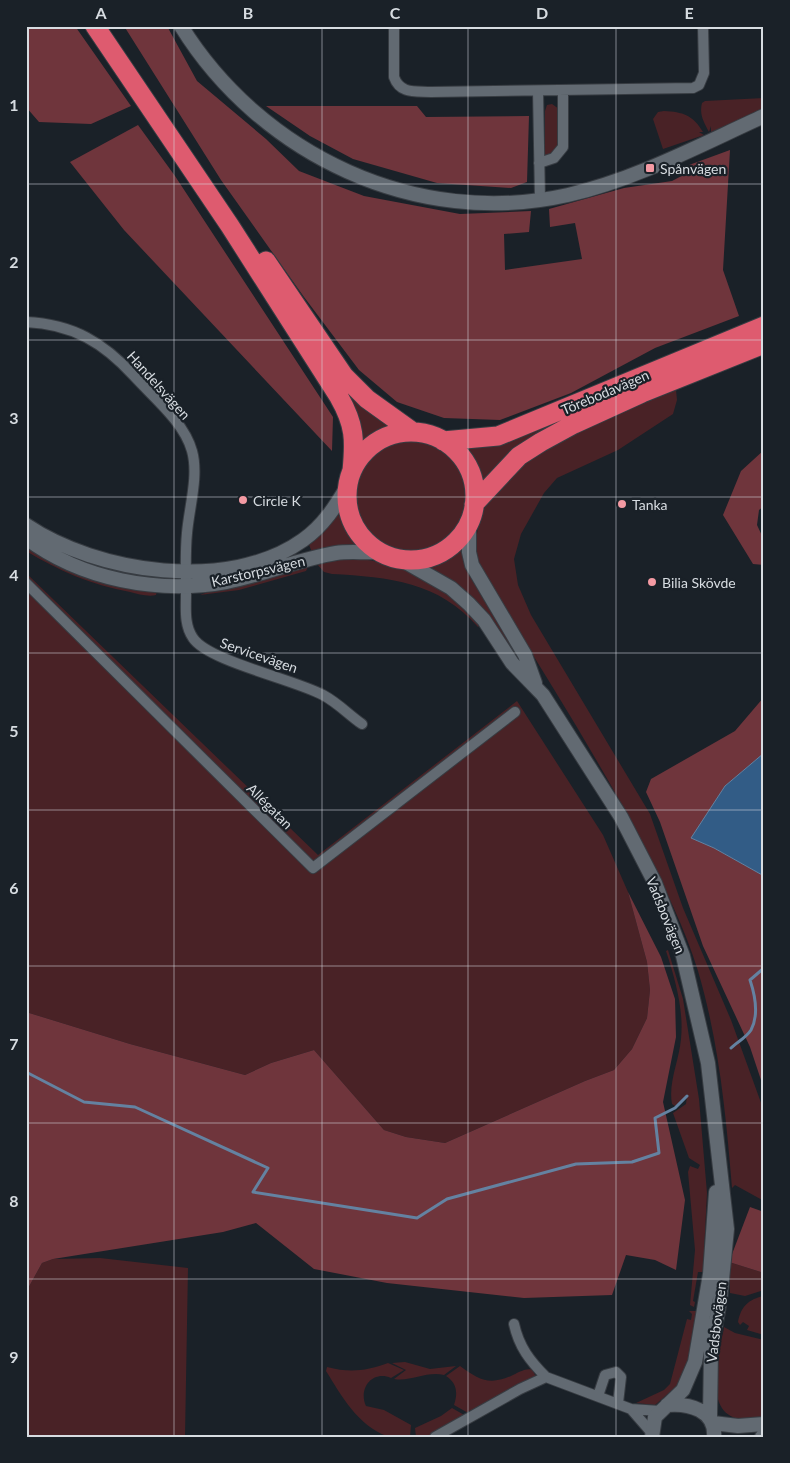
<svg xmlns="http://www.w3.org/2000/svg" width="790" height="1463" viewBox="0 0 790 1463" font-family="Lato,sans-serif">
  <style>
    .green { fill: #492226 }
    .forest { fill: #6f353c }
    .water { fill: #325c86; stroke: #6482a1 }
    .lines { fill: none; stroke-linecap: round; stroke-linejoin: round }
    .stream { stroke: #6482a1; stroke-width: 3 }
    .street-casing { stroke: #373c42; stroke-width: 12 }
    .secondary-casing { stroke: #373c42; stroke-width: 16 }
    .highway-casing { stroke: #373c42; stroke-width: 21 }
    .street { stroke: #626a72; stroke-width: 10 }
    .secondary { stroke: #626a72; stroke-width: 14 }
    .highway { stroke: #de5b6f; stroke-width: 19 }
    .grid { fill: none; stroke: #d7dce1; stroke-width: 1; stroke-opacity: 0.55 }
    .poi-dot { fill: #f49aa3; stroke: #1a2128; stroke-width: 2 }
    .labels { text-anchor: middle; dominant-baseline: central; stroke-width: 4.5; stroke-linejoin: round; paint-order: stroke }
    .poi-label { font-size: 14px; fill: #d7dce1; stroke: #1a2128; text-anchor: start }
    .street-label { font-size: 14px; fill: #d7dce1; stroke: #1a2128 }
    .neatline { fill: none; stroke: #d7dce1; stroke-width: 2 }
    .grid-label { font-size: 16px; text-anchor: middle; font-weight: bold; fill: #d7dce1 }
  </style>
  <rect width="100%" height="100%" fill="#1a2128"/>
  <path class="green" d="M764,98V109L711,132V126L709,132C704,122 699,115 702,103L705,101Z
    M552,104L559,109V146L556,152L545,158V111L547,105Z
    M664,111C683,112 693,115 703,132H699L704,135L663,149L653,119L658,112Z
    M324,357L400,428L381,434L363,447L360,445Z
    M676,390L677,400L673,414L618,450L557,478L544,493L521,534L514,559L518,585L531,615L650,814L683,908L731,1020L764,1111V1201L735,1185L732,1188C726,1115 719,1042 698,971C685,928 664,887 644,846C595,752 537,663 482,572C467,536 484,495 513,470C519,464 528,460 535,456C579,427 628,410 676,390Z
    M553,421L555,425L524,442L477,487L471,466L459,449Z
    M353 495a58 58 0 1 1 116 0a58 58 0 1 1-116 0Z
    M340,507H343L350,525L364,544L363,548L313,555L308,542Z
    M26,543L157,591L156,595C148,597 138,594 130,592C92,585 59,571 26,551Z
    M459,543L462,544L469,575L519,659L517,660L490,620L419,566L420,562L442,555Z
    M339,558C377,557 420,571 451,595C461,603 471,615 480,625L478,627C439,582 389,577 332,574L324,572L316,563Z
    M309,565L306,571L239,590L200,595L215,589Z
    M26,573L318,855L517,701L603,835L628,892L647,962L650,990L647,1018L632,1049L614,1070L585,1081L445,1143L406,1137L384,1130L314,1050L271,1063L245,1075L130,1044L26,1012Z
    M668,950L683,999L699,1099L707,1193L703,1272H698L693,1301L695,1302L694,1307L690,1305L695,1250L688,1172L690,1166L698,1169L700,1165L689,1158L673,1113L686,1104L687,1096L675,1106L672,1104C668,1083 679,1061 681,1039C684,1009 675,979 666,951Z
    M100,1258L188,1268L185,1437H26V1292L42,1263L53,1259Z
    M729,1262L764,1273V1290L745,1296L730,1293Z
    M764,1296V1335L747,1330L749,1326L743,1322L740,1325L738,1322C741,1306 749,1299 764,1296Z
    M689,1311H698L690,1354L683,1375L678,1385L655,1405L636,1403L664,1390L670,1384L687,1319L691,1320L692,1314Z
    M724,1327L735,1333L764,1340V1418C756,1418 747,1420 740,1419C712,1415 714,1379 717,1357C718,1347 723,1337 724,1327Z
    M405,1362L430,1369L456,1366L444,1375C426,1371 411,1382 394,1379L406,1370L392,1363Z
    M388,1363L404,1370L391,1378C372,1370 358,1389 366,1406L384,1410L411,1425L410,1437C403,1437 393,1439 387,1436C358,1426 341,1395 326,1371L327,1367C350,1373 366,1371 388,1363Z
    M460,1366C479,1380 490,1386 513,1375C519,1372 524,1369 532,1369L536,1377L470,1414L454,1405C458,1393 457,1383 446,1376Z
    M452,1408L466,1416L429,1437H416L415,1428L441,1416Z"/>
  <path class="forest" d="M26,26H75L131,106L91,124L39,122L26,107Z
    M124,26H167L197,81L266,139L299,171L364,196L460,214L531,211L529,232L504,234L505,270L582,259L575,223L550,227L549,209L624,188L672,181L691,171L689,165L730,150L723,270L739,316L655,348L571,393L500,420L444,418L397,402L359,370L304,297L221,180Z
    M266,106H417L426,117L529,116L527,182L511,188L437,183L353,159L310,136Z
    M138,125L175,176L333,417L332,451L124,230L70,162Z
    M764,450V506L759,510L757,525L764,540V565L753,564L723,515L741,471Z
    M764,697V753L725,786L692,838L714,848L764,876V1089L750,1047L703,946L660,822L646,792L651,779L735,731Z
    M628,892L661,957L675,999L676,1037L663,1102L685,1200L676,1270L655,1260L626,1255L612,1295L524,1298L387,1283L314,1269L256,1223L223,1232L53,1259L42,1263L26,1292V1012L130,1044L245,1075L271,1063L314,1050L384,1130L406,1137L445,1143L585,1081L614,1070L632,1049L647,1018L650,990L647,962Z
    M750,1207L764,1212V1273L729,1262Z"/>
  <path class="water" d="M764,753V876L714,848L691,838L725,786Z"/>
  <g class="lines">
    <path class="stream" d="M731,1048C737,1042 746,1038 751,1030C759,1015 755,995 750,980L764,968
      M26,1072L84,1102L135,1107L268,1168L253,1192L417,1218L447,1199L576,1164L632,1162L659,1153L655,1118L675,1108L687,1096"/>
    <defs>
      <path id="street" d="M394,26V77C400,94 415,91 431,92L693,88L699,85L704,73L703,26
        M538,91L540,200
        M539,163L554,158L563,147V90
        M26,322C73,324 104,343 134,376C154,398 184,422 192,451C199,476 189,508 187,533C185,553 186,574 186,594C186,609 184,625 193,638C208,661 293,679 323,695C338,703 349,715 362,724
        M26,583L313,868L515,712
        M514,1324C519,1347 530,1361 546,1377
        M598,1396L605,1375L616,1372L621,1377L618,1403
        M631,1409L651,1432
        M435,1437L520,1389L546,1377L631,1409L660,1411"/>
      <path id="secondary" d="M181,26C261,155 417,229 568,195C637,179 700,145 764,116
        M469,523V552L472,565L525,655L535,683
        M26,525C97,573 229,593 303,540C323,526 336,506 348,485
        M26,538C82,580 158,594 226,582C263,575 299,559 336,553C350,551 364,553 378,552
        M402,560L451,588L469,604L484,620L512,663L543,695L621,817L655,883L683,956L708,1063L727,1229L720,1300L711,1350L710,1416
        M667,1405C689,1403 716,1410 714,1437
        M713,1423L738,1426L764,1424
        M652,1437L655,1417L683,1390L695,1362L710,1274L716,1192
        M762,1437H764"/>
      <path id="highway" d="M95,26L230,226L339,397C355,425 355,440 352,471
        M266,261L344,376L367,399L413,432
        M347 496a64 64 0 1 1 128 0a64 64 0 1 1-128 0Z
        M443,441L498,436L764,326
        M474,504L519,456L541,442L574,424L642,393L764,344"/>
    </defs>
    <use href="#street" class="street-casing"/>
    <use href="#secondary" class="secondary-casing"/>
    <use href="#highway" class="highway-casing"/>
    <use href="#street" class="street"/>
    <use href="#secondary" class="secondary"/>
    <use href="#highway" class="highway"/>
  </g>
  <path class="grid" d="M174,26V1437M322,26V1437M468,26V1437M616,26V1437M26,184H764M26,340H764M26,497H764M26,653H764M26,810H764M26,966H764M26,1123H764M26,1279H764"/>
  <g class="poi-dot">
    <rect x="645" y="163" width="10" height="10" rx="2.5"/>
    <circle cx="243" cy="500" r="5"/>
    <circle cx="622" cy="504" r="5"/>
    <circle cx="652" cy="582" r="5"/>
  </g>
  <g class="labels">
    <g class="poi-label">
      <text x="660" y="168">Spånvägen</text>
      <text x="253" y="500">Circle K</text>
      <text x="632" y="504">Tanka</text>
      <text x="662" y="582">Bilia Skövde</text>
    </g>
    <g class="street-label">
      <text transform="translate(159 385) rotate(48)">Handelsvägen</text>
      <text transform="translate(605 392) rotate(-23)">Törebodavägen</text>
      <text transform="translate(258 571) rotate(-13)">Karstorpsvägen</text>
      <text transform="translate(259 655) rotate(19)">Servicevägen</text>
      <text transform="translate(270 806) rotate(45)">Allégatan</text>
      <text transform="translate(666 915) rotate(68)">Vadsbovägen</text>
      <text transform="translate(716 1322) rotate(-83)">Vadsbovägen</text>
    </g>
  </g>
  <rect width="790" height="1463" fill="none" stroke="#1a2128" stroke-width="55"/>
  <rect x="28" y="28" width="734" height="1408" class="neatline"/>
  <g class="grid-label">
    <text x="101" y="19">A</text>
    <text x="248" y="19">B</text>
    <text x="395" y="19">C</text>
    <text x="542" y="19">D</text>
    <text x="689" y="19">E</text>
    <text x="14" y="111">1</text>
    <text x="14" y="268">2</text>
    <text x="14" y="424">3</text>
    <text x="14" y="581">4</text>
    <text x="14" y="737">5</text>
    <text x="14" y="894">6</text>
    <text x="14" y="1050">7</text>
    <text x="14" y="1207">8</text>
    <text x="14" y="1363">9</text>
  </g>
</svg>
